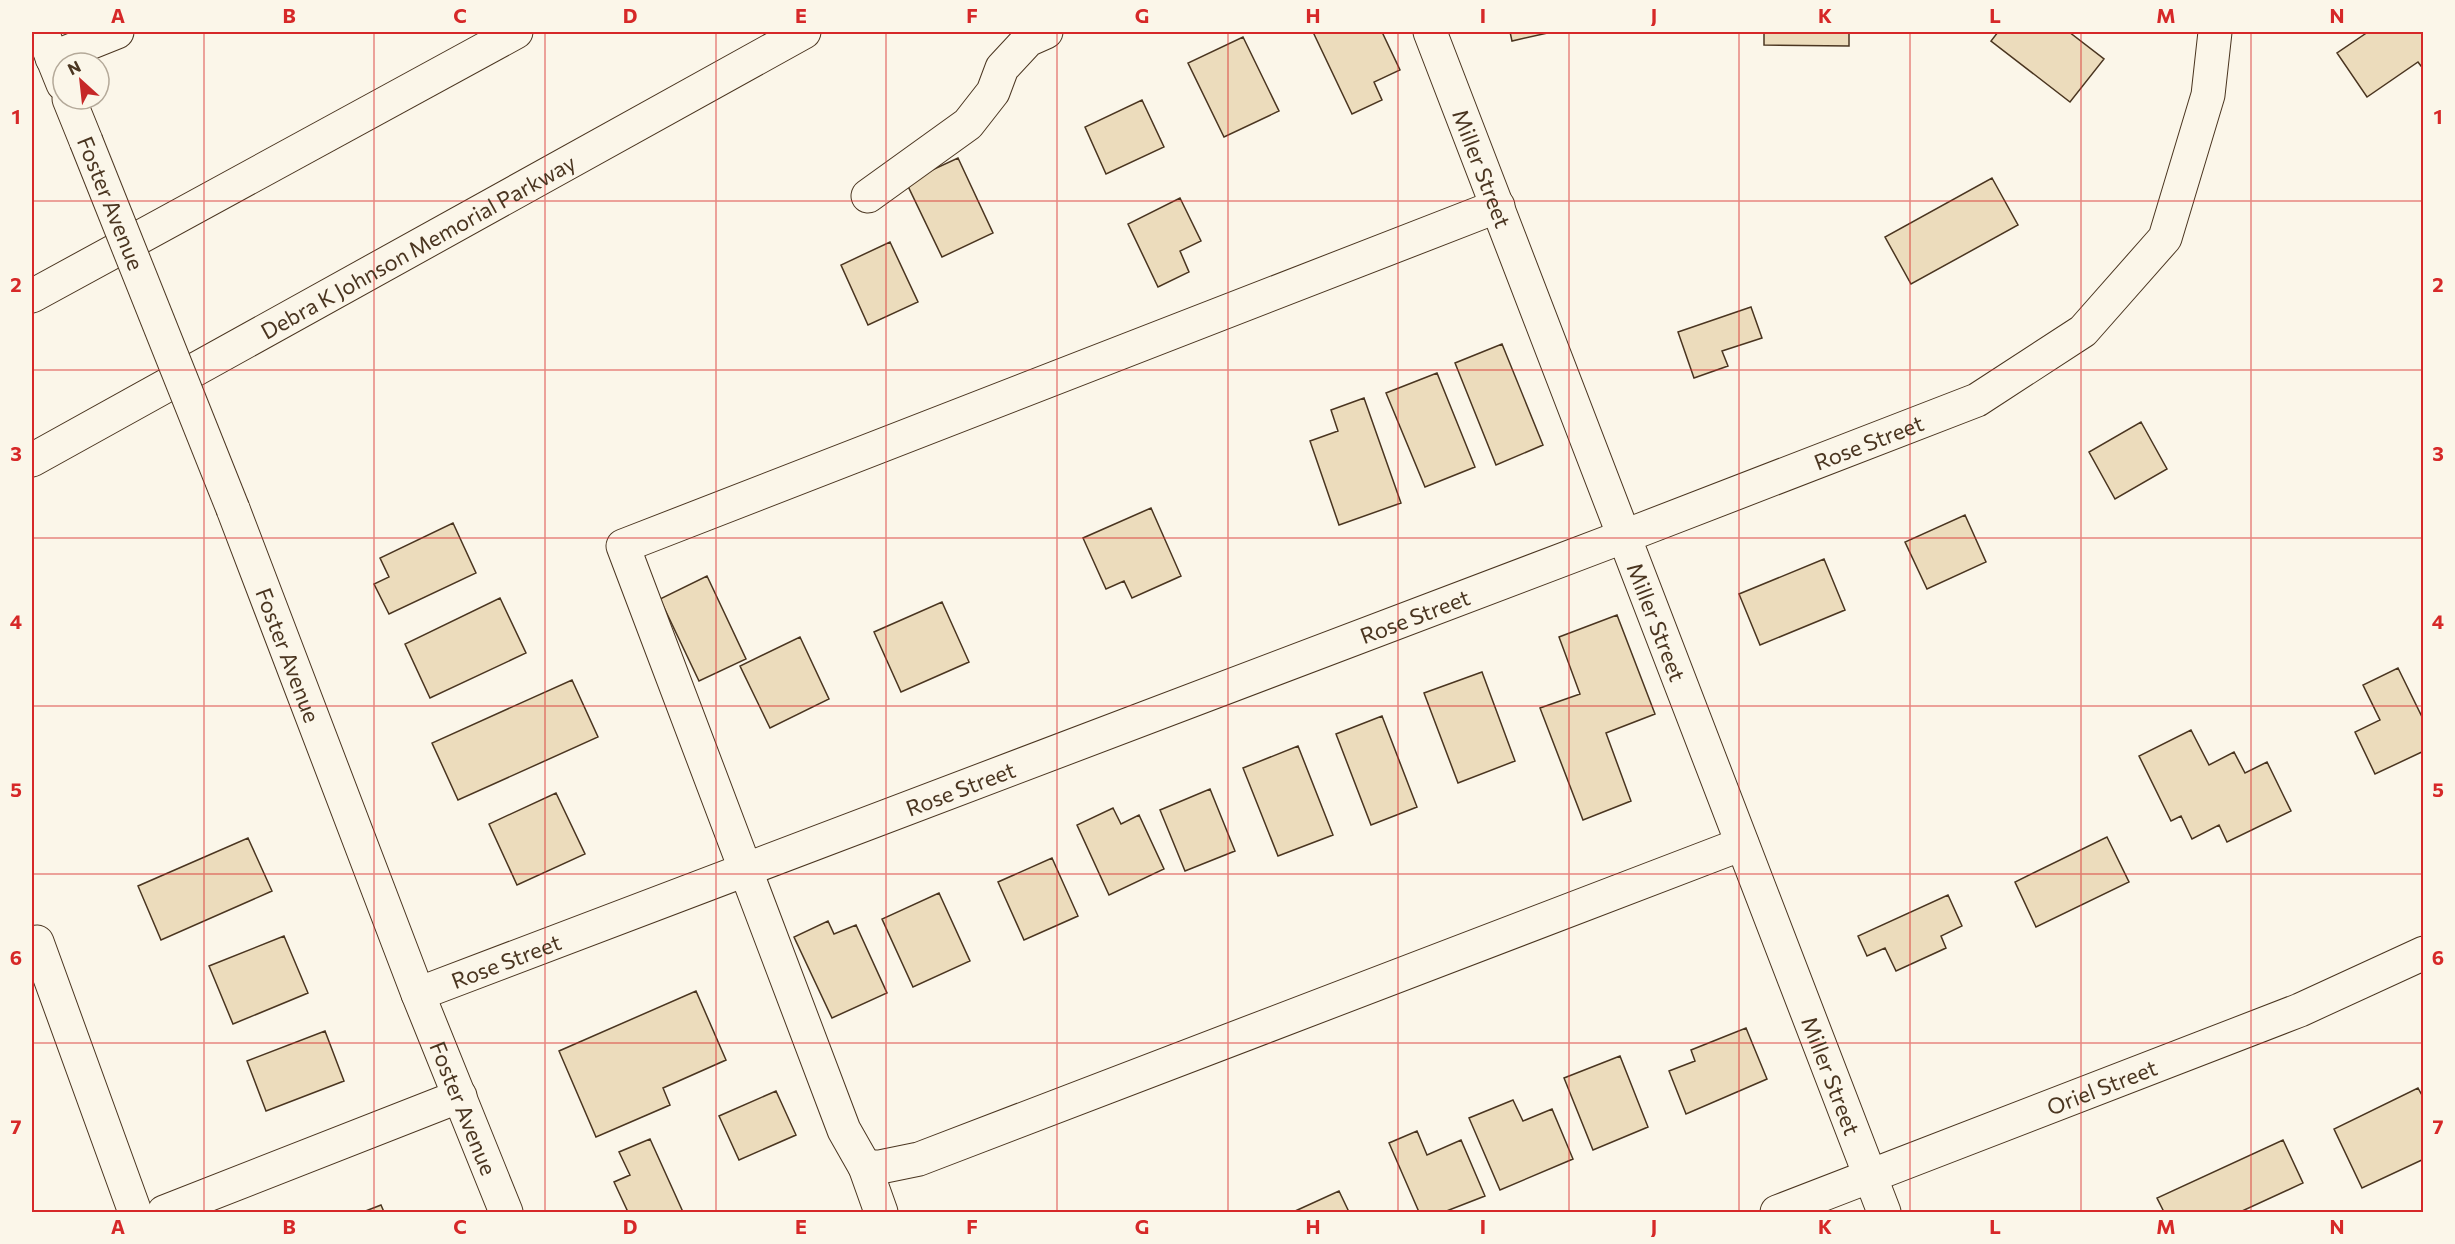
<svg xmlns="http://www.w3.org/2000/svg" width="2455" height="1244" viewBox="0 0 2455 1244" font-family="Commissioner,sans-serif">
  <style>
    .building { fill: #ecdcbc; stroke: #4a3520; stroke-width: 1.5 }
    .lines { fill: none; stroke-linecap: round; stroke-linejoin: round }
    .minor-casing { stroke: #4a3520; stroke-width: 35 }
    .major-casing { stroke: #4a3520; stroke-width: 35 }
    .highway-casing { stroke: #4a3520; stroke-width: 35 }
    .minor { stroke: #fbf6e9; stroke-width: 33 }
    .major { stroke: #fbf6e9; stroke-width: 33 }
    .highway { stroke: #fbf6e9; stroke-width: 33 }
    .major-bridge-casing { stroke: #4a3520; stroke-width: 35; stroke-linecap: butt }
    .major-bridge { stroke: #fbf6e9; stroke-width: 33 }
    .grid { fill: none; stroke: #d62828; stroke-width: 1.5; stroke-opacity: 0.55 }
    .labels { text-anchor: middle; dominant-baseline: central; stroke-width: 4.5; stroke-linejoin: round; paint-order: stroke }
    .street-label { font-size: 22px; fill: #4a3520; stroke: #fbf6e9 }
    .neatline { fill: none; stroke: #d62828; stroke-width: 2 }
    .grid-label { font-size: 20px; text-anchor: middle; font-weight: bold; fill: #d62828 }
  </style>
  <rect width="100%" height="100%" fill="#fbf6e9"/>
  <path class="building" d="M1313,32H1382L1400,70L1374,82L1382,100L1352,114Z
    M1510,32H1552L1512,41Z
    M1764,32H1849V46L1764,45Z
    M1998,32H2069L2104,59L2070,102L1991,41Z
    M2368,32H2424V70L2418,62L2367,97L2337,53Z
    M1243,37L1279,111L1224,137L1188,63Z
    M1142,100L1164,147L1106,174L1085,127Z
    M958,158L993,233L942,257L906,182Z
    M1992,178L2018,225L1911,284L1885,237Z
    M1180,198L1201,241L1180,251L1189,272L1158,287L1128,224Z
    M890,242L918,302L868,325L841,265Z
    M1751,307L1762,338L1722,351L1728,366L1694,378L1678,332Z
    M1502,344L1543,445L1496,465L1455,363Z
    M1437,373L1475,467L1425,487L1386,393Z
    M1364,398L1401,503L1339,525L1310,441L1338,431L1331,410Z
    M2141,422L2167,469L2115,499L2089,452Z
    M1151,508L1181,576L1132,598L1124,581L1106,589L1083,538Z
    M1965,515L1986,562L1927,589L1905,542Z
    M453,523L476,573L389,614L374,584L389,577L380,558Z
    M1824,559L1845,610L1760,645L1739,594Z
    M707,576L746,659L699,681L660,599Z
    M500,598L526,653L430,698L405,644Z
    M942,602L969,662L901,692L874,632Z
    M1617,615L1655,714L1606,733L1631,801L1583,820L1540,708L1580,694L1559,637Z
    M800,637L829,699L770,728L740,666Z
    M2398,668L2424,721V751L2375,774L2355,732L2380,720L2363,685Z
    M1482,672L1515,761L1458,783L1424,693Z
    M572,680L598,737L458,800L432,743Z
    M1382,716L1417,807L1371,825L1336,734Z
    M2191,730L2209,765L2234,752L2245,773L2267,762L2291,811L2227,842L2219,825L2192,839L2181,816L2171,821L2139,756Z
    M1298,746L1333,835L1278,856L1243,768Z
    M1210,789L1235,851L1185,871L1160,810Z
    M556,793L585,854L517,885L489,824Z
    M1113,808L1121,824L1139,815L1164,869L1109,895L1077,825Z
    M2107,837L2129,882L2036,927L2015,882Z
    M248,838L272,891L161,940L138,886Z
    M1052,858L1078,916L1024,940L998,882Z
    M939,893L970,961L913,987L882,919Z
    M1948,895L1962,926L1941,936L1946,948L1896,971L1885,948L1867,956L1858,936Z
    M828,921L834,934L856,925L887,993L832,1018L794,937Z
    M284,936L308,993L233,1024L209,966Z
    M696,991L726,1060L663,1088L670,1105L596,1137L559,1051Z
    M1746,1028L1767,1079L1686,1114L1669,1071L1695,1061L1691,1050Z
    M325,1031L344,1081L266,1111L247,1061Z
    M1620,1056L1648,1127L1593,1150L1564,1078Z
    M2418,1088L2424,1099V1159L2362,1188L2334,1129Z
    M776,1091L796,1135L739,1160L719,1116Z
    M1513,1100L1523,1121L1552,1109L1573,1159L1500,1190L1469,1118Z
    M1417,1131L1427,1155L1461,1140L1485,1196L1444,1212H1419L1389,1143Z
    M650,1139L683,1212H628L614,1182L630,1175L619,1152Z
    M2283,1140L2303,1183L2240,1212H2164L2157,1198Z
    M1339,1191L1349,1212H1293Z
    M381,1205L384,1212H363Z"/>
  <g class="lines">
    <defs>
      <g id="minor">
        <path id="s1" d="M1430,32L1884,1212"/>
        <path d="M52,58L117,32"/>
        <path d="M868,196L968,124L993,92L1002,68L1028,40L1046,32"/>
        <path d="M37,942L135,1212"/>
        <path id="s2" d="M418,994L1625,536L1977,400L2083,331L2165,238L2208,95L2215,32"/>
        <path d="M865,1167H880L919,1159L1742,844"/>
        <path d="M164,1212L460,1096"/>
        <path d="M881,1212L865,1167L844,1130L623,546L1498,206"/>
        <path id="s3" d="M1777,1212L2300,1010L2424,953"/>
      </g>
      <g id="major">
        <path d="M42,32L63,84"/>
        <path d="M69,99L86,141"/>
        <path id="s4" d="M233,509L418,994L506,1212"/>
      </g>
      <g id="highway">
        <path d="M32,296L516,32"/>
        <path id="s5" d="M32,460L804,32"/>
      </g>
    </defs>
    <use href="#minor" class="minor-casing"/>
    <use href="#major" class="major-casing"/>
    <use href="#highway" class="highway-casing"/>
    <use href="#minor" class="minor"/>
    <use href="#major" class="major"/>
    <use href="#highway" class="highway"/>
    <defs>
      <path id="major-bridge" d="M86,141L233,509"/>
    </defs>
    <use href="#major-bridge" class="major-bridge-casing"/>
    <use href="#major-bridge" class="major-bridge"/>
  </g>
  <path class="grid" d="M204,32V1212M374,32V1212M545,32V1212M716,32V1212M886,32V1212M1057,32V1212M1228,32V1212M1398,32V1212M1569,32V1212M1739,32V1212M1910,32V1212M2081,32V1212M2251,32V1212M32,201H2424M32,370H2424M32,538H2424M32,706H2424M32,874H2424M32,1043H2424"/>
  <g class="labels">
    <g class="street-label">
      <text stroke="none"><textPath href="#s1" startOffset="146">Miller Street</textPath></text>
      <text transform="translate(111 203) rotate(68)">Foster Avenue</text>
      <text stroke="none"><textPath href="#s5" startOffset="441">Debra K Johnson Memorial Parkway</textPath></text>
      <text stroke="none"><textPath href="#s2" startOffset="1552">Rose Street</textPath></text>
      <text stroke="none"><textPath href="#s2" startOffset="1066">Rose Street</textPath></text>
      <text stroke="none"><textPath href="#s1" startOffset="632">Miller Street</textPath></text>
      <text stroke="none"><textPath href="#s4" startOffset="156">Foster Avenue</textPath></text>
      <text stroke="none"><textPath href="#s2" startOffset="580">Rose Street</textPath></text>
      <text stroke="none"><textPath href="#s2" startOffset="94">Rose Street</textPath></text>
      <text stroke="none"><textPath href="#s1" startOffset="1118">Miller Street</textPath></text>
      <text stroke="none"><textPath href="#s3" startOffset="348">Oriel Street</textPath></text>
      <text stroke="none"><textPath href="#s4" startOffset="642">Foster Avenue</textPath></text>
    </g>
  </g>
  <rect width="2455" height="1244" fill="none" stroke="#fbf6e9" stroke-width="66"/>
  <g transform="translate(81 81) rotate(333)"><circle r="28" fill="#fbf6e9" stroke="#b4a999" stroke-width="1.5"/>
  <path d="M0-4.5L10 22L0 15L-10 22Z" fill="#c62828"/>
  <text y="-9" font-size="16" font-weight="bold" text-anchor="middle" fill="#4a3520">N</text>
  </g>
  <rect x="33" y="33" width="2389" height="1178" class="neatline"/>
  <g class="grid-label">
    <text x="118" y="23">A</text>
    <text x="289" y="23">B</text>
    <text x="460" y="23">C</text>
    <text x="630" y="23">D</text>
    <text x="801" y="23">E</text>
    <text x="972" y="23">F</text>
    <text x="1142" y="23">G</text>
    <text x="1313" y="23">H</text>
    <text x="1483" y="23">I</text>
    <text x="1654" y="23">J</text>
    <text x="1825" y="23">K</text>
    <text x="1995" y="23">L</text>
    <text x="2166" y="23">M</text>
    <text x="2337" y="23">N</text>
    <text x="16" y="124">1</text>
    <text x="2438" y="124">1</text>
    <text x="16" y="292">2</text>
    <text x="2438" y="292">2</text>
    <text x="16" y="461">3</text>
    <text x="2438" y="461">3</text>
    <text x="16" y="629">4</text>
    <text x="2438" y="629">4</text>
    <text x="16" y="797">5</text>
    <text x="2438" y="797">5</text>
    <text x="16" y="965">6</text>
    <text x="2438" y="965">6</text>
    <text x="16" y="1134">7</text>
    <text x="2438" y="1134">7</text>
    <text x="118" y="1234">A</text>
    <text x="289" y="1234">B</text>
    <text x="460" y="1234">C</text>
    <text x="630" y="1234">D</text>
    <text x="801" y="1234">E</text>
    <text x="972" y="1234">F</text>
    <text x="1142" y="1234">G</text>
    <text x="1313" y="1234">H</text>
    <text x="1483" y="1234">I</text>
    <text x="1654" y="1234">J</text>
    <text x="1825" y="1234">K</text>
    <text x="1995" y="1234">L</text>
    <text x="2166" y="1234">M</text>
    <text x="2337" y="1234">N</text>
  </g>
</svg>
